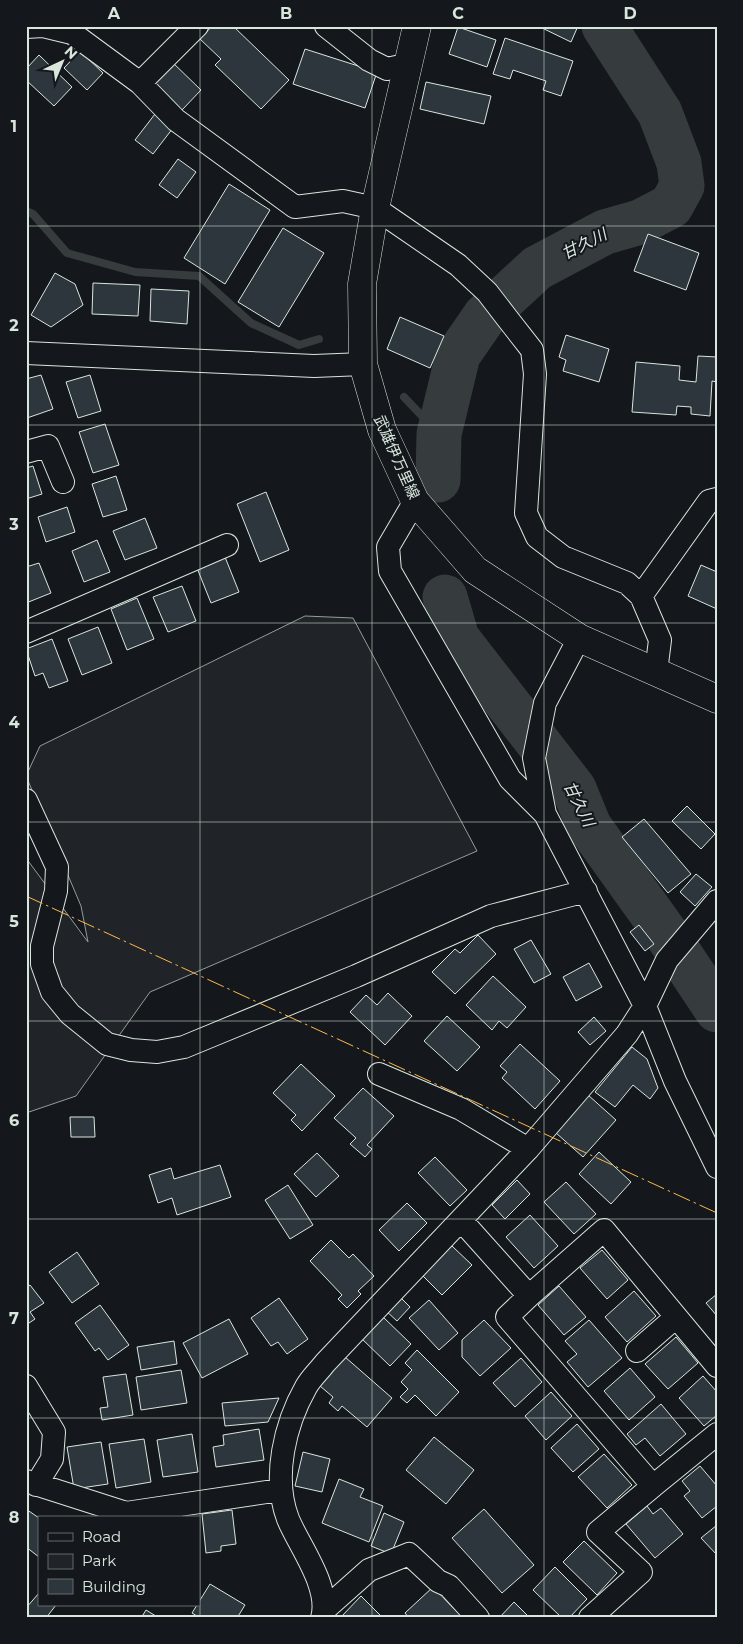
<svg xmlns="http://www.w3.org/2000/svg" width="743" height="1644" viewBox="0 0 743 1644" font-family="Montserrat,'Noto Sans JP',sans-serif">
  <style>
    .green { fill: #202428; stroke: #939e99 }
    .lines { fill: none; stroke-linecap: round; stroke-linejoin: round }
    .stream { stroke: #363b3e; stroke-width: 8 }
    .river { stroke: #363b3e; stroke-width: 45 }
    .building { fill: #2c363c; stroke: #d8e6dc }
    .street-casing { stroke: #d8e6dc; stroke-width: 24 }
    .primary-casing { stroke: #d8e6dc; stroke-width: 29 }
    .street { stroke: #14181c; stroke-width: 22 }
    .primary { stroke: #14181c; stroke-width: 28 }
    .power { stroke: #ffb74d; stroke-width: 1; stroke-dasharray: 18 4 2.5 4; stroke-linecap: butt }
    .grid { fill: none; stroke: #d8e6dc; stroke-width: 1; stroke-opacity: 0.55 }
    .labels { text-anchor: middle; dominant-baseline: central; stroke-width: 4; stroke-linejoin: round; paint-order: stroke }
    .street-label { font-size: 15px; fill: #d8e6dc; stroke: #14181c }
    .water-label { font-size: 16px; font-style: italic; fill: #d8e6dc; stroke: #14181c }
    .neatline { fill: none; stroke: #d8e6dc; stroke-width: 2 }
    .grid-label { font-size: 16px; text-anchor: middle; font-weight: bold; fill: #d8e6dc }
  </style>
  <rect width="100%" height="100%" fill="#14181c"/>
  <path class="green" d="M305,616L353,618L477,851L150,992L76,1096L26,1113V858L88,942L81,906L26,776L40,746Z"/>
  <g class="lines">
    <path class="stream" d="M26,211L33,214L67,253L135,272L199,276L251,323L299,345L319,339
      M404,397L439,434"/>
    <path class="river" d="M438,480L439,434L458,355L485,316L537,268L605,232L640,222L671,206L682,186L679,163L660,113L604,26
      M445,597L457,638L574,789L589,826L667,935L717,1010"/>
  </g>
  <path class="building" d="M212,26H233L289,80L261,109L215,65L221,59L200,39Z
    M538,26H578L571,42Z
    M458,27L496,40L487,67L449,54Z
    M505,38L573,61L561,96L543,90L546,81L513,70L510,79L493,74Z
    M305,49L377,72L365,108L293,84Z
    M80,51L103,73L87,90L64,68Z
    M39,55L72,87L54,106L26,80V69Z
    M170,60L201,90L182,110L151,80Z
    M426,82L491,96L484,124L420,109Z
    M155,114L173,128L153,154L135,140Z
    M178,159L196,172L177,198L159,185Z
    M229,184L270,210L225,284L184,258Z
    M283,228L324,253L279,327L238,302Z
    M648,234L699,253L686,290L634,271Z
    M55,273L75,284L83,305L51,327L31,315Z
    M93,283L140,285L138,316L92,314Z
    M151,289L189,291L187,324L150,321Z
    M400,317L444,336L430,368L387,349Z
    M566,335L609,349L599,382L563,371L566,360L559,357Z
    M698,356L717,357V382L712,381L710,416L691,414V407L677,406L676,415L632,412L636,362L680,366L679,380L696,382Z
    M41,375L53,409L27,418L26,379Z
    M90,375L101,411L78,418L66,382Z
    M105,424L119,465L93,473L79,432Z
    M33,466L42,494L26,499V468Z
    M116,476L127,510L103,517L92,484Z
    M266,492L289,550L260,562L237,504Z
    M67,507L75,532L46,542L38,517Z
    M145,518L157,548L125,560L113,531Z
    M97,540L110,572L84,582L72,551Z
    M225,557L239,592L211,603L197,568Z
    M39,563L51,593L26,603V567Z
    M701,565L717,572V609L688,596Z
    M182,586L196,621L168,632L153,597Z
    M137,598L154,639L127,650L111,609Z
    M98,627L112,663L82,675L68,639Z
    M52,639L68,681L49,688L43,673L35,676L26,649Z
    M687,806L715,834L701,849L672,821Z
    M644,819L691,874L668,893L622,837Z
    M696,874L712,887L695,906L680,892Z
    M639,925L654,944L645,951L630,932Z
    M478,935L496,954L455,994L432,972L455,949L460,953Z
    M531,940L551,974L534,983L514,949Z
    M589,963L602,987L576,1001L563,977Z
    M493,976L526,1007L507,1028L499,1021L492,1030L466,1005Z
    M388,993L412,1016L385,1045L350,1012L366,995L377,1005Z
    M447,1016L480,1047L457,1071L424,1041Z
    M594,1017L606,1031L590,1045L578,1032Z
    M520,1044L560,1081L535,1109L502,1078L507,1072L500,1066Z
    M632,1047L647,1059L658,1088L650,1099L633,1085L615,1107L595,1092Z
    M301,1064L335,1096L302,1131L291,1120L296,1115L273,1093Z
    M363,1088L394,1116L367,1145L372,1149L365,1157L350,1144L356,1138L334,1118Z
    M588,1095L616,1120L583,1157L555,1132Z
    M70,1117H94L95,1137H71Z
    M599,1152L631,1182L611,1204L579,1174Z
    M317,1153L339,1176L316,1197L294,1174Z
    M435,1157L467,1190L450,1206L418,1173Z
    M220,1165L231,1197L177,1215L172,1198L158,1203L149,1175L171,1168L174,1179Z
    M517,1180L530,1194L505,1219L492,1205Z
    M566,1182L596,1214L574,1234L544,1202Z
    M288,1185L313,1225L290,1239L265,1200Z
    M407,1203L427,1223L399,1251L379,1230Z
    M530,1215L558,1246L534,1268L506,1237Z
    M331,1240L349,1258L353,1254L374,1276L358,1291L361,1294L347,1308L338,1299L342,1295L310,1261Z
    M452,1246L472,1265L442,1295L422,1275Z
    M602,1250L628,1280L607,1299L580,1268Z
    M77,1252L99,1284L72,1303L49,1272Z
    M30,1285L44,1303L30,1312L35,1319L26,1325V1288Z
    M559,1286L586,1317L564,1335L538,1305Z
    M634,1291L656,1316L627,1342L605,1317Z
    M717,1294V1316L706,1303Z
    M399,1296L410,1307L397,1321L385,1310Z
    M279,1298L308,1339L287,1354L278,1342L271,1346L251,1318Z
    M429,1300L458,1333L439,1350L409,1318Z
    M100,1305L129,1345L108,1360L99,1348L95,1351L75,1323Z
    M382,1316L411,1344L390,1366L361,1338Z
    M229,1319L248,1354L202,1378L183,1343Z
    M484,1320L511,1348L480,1376L462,1357V1340Z
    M589,1320L622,1358L588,1387L567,1362L577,1354L565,1341Z
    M676,1337L698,1363L668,1389L645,1364Z
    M174,1341L177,1364L141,1370L137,1347Z
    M417,1350L459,1392L436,1416L415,1395L407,1403L400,1397L408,1389L401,1382L412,1370L405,1363Z
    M345,1357L392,1398L367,1427L342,1406L338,1411L329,1403L333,1397L320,1386Z
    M521,1358L542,1382L515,1407L493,1383Z
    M630,1368L655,1397L629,1420L604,1391Z
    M181,1370L187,1403L141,1410L136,1377Z
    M126,1374L133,1415L102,1420L100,1408L108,1407L103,1377Z
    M703,1376L717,1392V1415L704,1426L679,1398Z
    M551,1392L572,1416L546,1440L525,1416Z
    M279,1398L268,1422L225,1426L222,1403Z
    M661,1404L686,1434L660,1456L645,1438L636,1445L627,1434Z
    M577,1424L599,1449L573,1472L551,1448Z
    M259,1429L264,1460L216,1467L213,1447L224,1445L223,1435Z
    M192,1434L198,1472L163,1477L157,1440Z
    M434,1437L474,1470L446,1504L406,1470Z
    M144,1439L151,1482L116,1488L109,1444Z
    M101,1442L108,1484L74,1489L67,1447Z
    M303,1452L330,1459L322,1492L295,1486Z
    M604,1454L632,1485L607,1508L578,1477Z
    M700,1466L717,1486V1506L702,1518L684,1496L690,1491L682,1481Z
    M339,1479L364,1489L360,1497L383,1506L369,1542L322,1523Z
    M647,1506L653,1514L661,1508L683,1534L655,1558L626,1524Z
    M26,1509L39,1518V1557L26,1547Z
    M484,1509L534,1565L502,1593L452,1538Z
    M232,1510L236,1544L221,1546V1551L206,1553L202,1514Z
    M384,1513L404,1522L391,1554L371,1546Z
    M717,1525V1555L701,1538Z
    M584,1541L617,1573L597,1595L563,1562Z
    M555,1567L587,1599L569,1618H562L533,1590Z
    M210,1584L245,1605L237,1618H200L192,1613Z
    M433,1587L463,1618H409L405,1613Z
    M39,1593V1605H56L46,1618H32L26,1613V1608Z
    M361,1596L382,1617L381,1618L341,1617Z
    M514,1602L530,1618H499Z
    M146,1610L159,1618H141Z"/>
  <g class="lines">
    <defs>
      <path id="street" d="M326,26L369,60L387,69L410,64
        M26,27L43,26L72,33L140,83L176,120L295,207L343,201L375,208L458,265L487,292L507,318L532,350L535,374L526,513L537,537L563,557L627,583L641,596L660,640L656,672
        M146,77L197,26
        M26,353L314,366L363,364
        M26,452L48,446L63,482
        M415,501L388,547L390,571L510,779L545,814
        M641,596L709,501L717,499
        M26,632L227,545
        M579,638L545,703L534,758L545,814L645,1006L675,1081L717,1167
        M26,800L57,867L56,891L42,946V964L52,992L70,1014L107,1044L131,1050L157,1052L184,1047L356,976L491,916L586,891
        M379,1074L461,1109L528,1149
        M461,1220L529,1296L604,1230L717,1366
        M529,1296L507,1317L653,1486L717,1434
        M637,1351L676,1317
        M26,1386L54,1432L52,1459L36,1485
        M26,1481L126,1513L280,1490
        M324,1610L369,1570L409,1554L438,1581L449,1586L478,1618
        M322,1618C331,1587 299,1546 288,1519C272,1477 285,1424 306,1387C311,1378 319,1371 325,1363L528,1149L627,1034L645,1006L667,960L717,901
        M590,1618L641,1572L598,1532L653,1486"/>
      <path id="primary" d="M417,26L375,208L362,284L363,364L382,430L415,501L475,570L579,638L717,699"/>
    </defs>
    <use href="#street" class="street-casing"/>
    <use href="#primary" class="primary-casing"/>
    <use href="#street" class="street"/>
    <use href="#primary" class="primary"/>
    <path class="power" d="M26,896L717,1213"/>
  </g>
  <path class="grid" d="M200,26V1618M372,26V1618M544,26V1618M26,226H717M26,425H717M26,623H717M26,822H717M26,1021H717M26,1219H717M26,1418H717"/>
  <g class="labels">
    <g class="street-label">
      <text transform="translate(397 457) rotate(66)">武雄伊万里線</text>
    </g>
    <g class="water-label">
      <text transform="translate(584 244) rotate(-27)">甘久川</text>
      <text transform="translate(579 804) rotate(63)">甘久川</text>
    </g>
  </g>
  <rect width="743" height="1644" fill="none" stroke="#14181c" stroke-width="55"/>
  <rect x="38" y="1516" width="162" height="90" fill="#14181c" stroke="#626a69"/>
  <rect x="48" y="1533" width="25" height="8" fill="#14181c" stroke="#626a69"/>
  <text x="82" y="1542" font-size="15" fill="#d8e6dc">Road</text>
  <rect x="48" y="1554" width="25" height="15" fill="#202428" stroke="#626a69"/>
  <text x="82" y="1566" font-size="15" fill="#d8e6dc">Park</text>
  <rect x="48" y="1579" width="25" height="15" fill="#2c363c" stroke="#626a69"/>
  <text x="82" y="1592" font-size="15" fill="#d8e6dc">Building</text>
  <g transform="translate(62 62) rotate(44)" stroke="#14181c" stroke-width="4" paint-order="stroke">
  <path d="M0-4L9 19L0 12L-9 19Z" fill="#d8e6dc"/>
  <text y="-8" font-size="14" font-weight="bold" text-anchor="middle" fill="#d8e6dc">N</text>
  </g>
  <rect x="28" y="28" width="688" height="1588" class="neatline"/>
  <g class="grid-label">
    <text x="114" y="19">A</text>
    <text x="286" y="19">B</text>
    <text x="458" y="19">C</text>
    <text x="630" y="19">D</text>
    <text x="14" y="132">1</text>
    <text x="14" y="331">2</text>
    <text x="14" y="530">3</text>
    <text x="14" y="728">4</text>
    <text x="14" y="927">5</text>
    <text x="14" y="1126">6</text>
    <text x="14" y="1324">7</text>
    <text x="14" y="1523">8</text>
  </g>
</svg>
